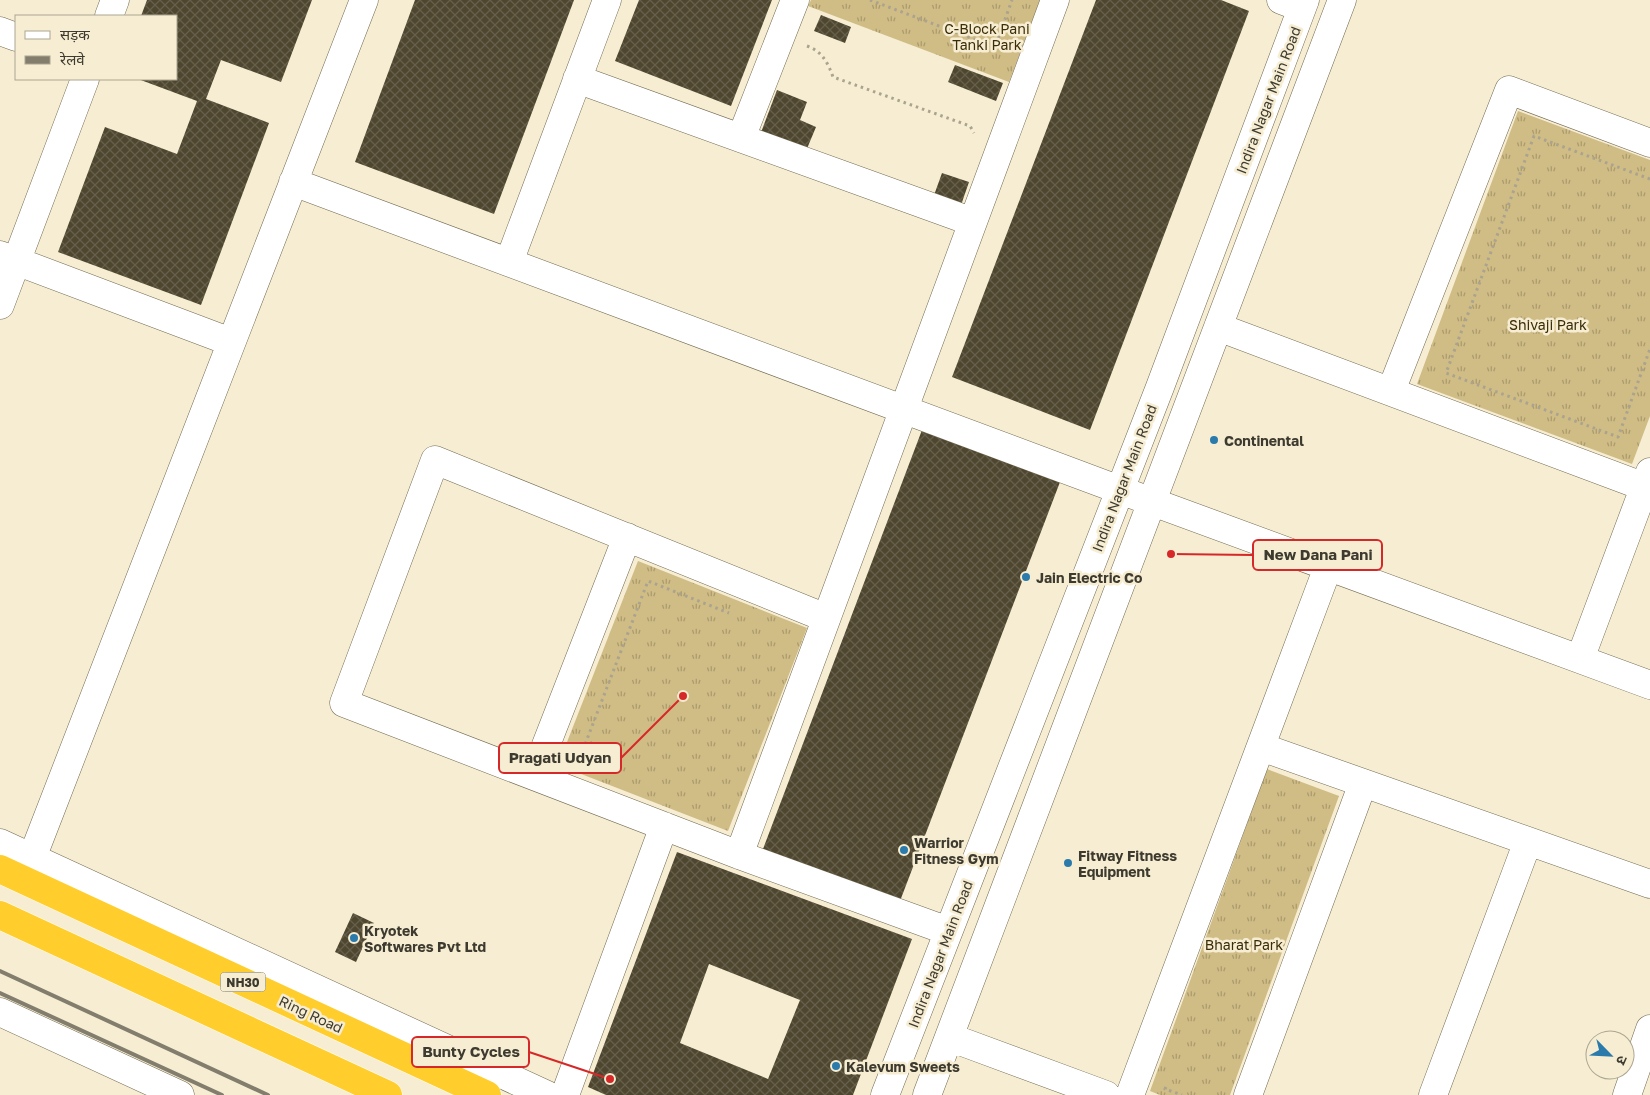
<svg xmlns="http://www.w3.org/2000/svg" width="1650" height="1095" viewBox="0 0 1650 1095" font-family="'Golos Text','Noto Sans Devanagari',sans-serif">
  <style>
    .grass { fill: url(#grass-tufts) }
    .building { fill: url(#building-cross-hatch); fill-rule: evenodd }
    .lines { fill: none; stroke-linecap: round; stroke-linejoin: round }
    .minor-casing { stroke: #716951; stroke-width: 29 }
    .highway-casing { stroke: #fff; stroke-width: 29 }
    .path { stroke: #a9a38f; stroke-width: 3; stroke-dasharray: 2.5 4; stroke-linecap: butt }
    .minor { stroke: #fff; stroke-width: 28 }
    .highway { stroke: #ffce2c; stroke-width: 28 }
    .rail { stroke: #827d6c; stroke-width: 4 }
    .poi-dot { fill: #2a7aab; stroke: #f6edd2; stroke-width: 2 }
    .labels { text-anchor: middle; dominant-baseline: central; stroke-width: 5; stroke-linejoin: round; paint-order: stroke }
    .shield { fill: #f6edd2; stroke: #747060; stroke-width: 1 }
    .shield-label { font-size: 12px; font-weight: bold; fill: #3d3a2f }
    .park-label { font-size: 14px; fill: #3a2d07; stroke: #f6edd2 }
    .street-label { font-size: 14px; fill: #3d3a2f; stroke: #f6edd2 }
    .poi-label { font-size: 14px; font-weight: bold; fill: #3d3a2f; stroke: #f6edd2; text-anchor: start }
    .leader { fill: none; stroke: #d62828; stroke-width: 2 }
    .callout-dot { fill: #d62828; stroke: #f6edd2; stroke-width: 2 }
    .callout { fill: #f6edd2; stroke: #d62828; stroke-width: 2 }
    .callout-label { font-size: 15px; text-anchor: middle; font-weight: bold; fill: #3d3a2f }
  </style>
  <defs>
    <pattern id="grass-tufts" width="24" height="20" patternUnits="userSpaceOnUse" patternTransform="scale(1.25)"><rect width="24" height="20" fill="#d0bc85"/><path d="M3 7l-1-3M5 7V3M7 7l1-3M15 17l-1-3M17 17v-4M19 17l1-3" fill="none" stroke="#aa9a6d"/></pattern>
    <pattern id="building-cross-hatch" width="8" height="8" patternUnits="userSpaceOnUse" patternTransform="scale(1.25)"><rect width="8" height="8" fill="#4e462f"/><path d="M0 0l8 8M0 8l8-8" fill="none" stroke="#665f4c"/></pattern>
  </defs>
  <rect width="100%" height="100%" fill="#f6edd2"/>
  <path class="grass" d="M811,0H1040L1009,82L808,6Z
    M1518,111L1650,160V416L1632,464L1417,384Z
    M638,561L807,628L728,831L558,765Z
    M1267,769L1339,796L1230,1095H1160L1150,1091Z"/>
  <path class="building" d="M147,0H312L281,82L221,60L206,99L269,123L201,305L58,252L105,127L177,154L197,101L138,79H176V16H141Z
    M415,0H574L494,214L355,162Z
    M639,0H772L731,106L615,61Z
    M1096,0H1221L1249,11L1090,430L952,377Z
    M821,15L851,27L845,43L814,31Z
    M955,65L1003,83L996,101L948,82Z
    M777,90L807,102L800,120L816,127L806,151L760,135Z
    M942,173L969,182L960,208L933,198Z
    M922,430L1060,482L900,901L763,849Z
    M677,852L912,939L853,1095H606L588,1087ZM709,964L800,1000L768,1079L680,1043Z
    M353,913L374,923L356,962L335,952Z"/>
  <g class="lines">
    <defs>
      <path id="minor" d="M1281,0L1302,8
        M109,16L115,0
        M0,31L16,37
        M577,79L973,222
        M741,138L795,0
        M293,182L1120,490L1650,685
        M0,255L231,342
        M509,262L607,0
        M0,305L85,79
        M1218,327L1650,489
        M1391,391L1509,90L1650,143
        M826,618L435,460L344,703L739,855L948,931
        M1580,659L1650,472
        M1261,747L1650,884
        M534,776L627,537
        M0,843L547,1095
        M739,855L1055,0
        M32,858L364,0
        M0,1012L180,1095
        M949,1037L1106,1095
        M565,1095L664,826
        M885,1095L1160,387L1305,0
        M927,1095L1342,0
        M1130,1095L1328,567
        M1248,1095L1363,783
        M1433,1095L1528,841
        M1627,1095L1650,1029"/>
      <path id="highway" d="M0,869L487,1095
        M0,915L388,1095"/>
    </defs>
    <use href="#minor" class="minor-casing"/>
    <use href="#highway" class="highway-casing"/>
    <path class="path" d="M870,0L995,47L1012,0
      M807,46C822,51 828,63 833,77L970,126L974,133
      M1650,179L1534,136L1446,373L1618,437L1650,349
      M581,761L579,760L648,581L729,613
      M1166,1087L1165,1089L1182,1095"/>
    <use href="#minor" class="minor"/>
    <use href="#highway" class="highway"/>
    <path class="rail" d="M0,971L268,1095
      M0,993L222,1095"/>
  </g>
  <g class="poi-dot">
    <circle cx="1214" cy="440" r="5"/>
    <circle cx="1026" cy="577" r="5"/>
    <circle cx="904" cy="850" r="5"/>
    <circle cx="1068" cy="863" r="5"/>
    <circle cx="354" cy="938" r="5"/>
    <circle cx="836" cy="1066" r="5"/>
  </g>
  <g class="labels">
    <rect class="shield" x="220.5" y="972.5" width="45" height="19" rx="4"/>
    <g class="shield-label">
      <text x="243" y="982">NH30</text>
    </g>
    <g class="park-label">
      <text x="987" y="28">C-Block Pani<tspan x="987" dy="16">Tanki Park</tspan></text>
      <text x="1548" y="324">Shivaji Park</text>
      <text x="1244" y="944">Bharat Park</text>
    </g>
    <g class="street-label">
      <text transform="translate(1268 100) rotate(-69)">Indira Nagar Main Road</text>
      <text transform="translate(1124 478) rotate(-69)">Indira Nagar Main Road</text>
      <text transform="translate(940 954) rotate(-69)">Indira Nagar Main Road</text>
      <text transform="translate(311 1014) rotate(25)">Ring Road</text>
    </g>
    <g class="poi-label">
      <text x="1224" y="440">Continental</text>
      <text x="1036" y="577">Jain Electric Co</text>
      <text x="914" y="842">Warrior<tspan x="914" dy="16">Fitness Gym</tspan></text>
      <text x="1078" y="855">Fitway Fitness<tspan x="1078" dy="16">Equipment</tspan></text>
      <text x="364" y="930">Kryotek<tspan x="364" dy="16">Softwares Pvt Ltd</tspan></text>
      <text x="846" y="1066">Kalevum Sweets</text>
    </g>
  </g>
  <path class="leader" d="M1171 554L1253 555M683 696L621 758M610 1079L529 1052"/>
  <g class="callout-dot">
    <circle cx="1171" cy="554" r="5"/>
    <circle cx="683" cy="696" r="5"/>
    <circle cx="610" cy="1079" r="5"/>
  </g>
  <g class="callout">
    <rect x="1253" y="540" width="129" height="30" rx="5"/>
    <rect x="499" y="743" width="122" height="30" rx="5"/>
    <rect x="412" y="1037" width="117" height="30" rx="5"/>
  </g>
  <g class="callout-label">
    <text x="1318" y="560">New Dana Pani</text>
    <text x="560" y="763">Pragati Udyan</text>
    <text x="471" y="1057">Bunty Cycles</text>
  </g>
  <rect x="15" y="15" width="162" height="65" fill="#f6edd2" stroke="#aca591"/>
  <rect x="25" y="31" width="25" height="8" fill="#ffffff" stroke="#aca591"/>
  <text x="60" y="40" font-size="15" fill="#3d3a2f">सड़क</text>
  <rect x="25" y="56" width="25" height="8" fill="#827d6c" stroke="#aca591"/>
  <text x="60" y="65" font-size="15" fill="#3d3a2f">रेलवे</text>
  <g transform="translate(1610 1055) rotate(114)"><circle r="24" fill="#f6edd2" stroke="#aca591"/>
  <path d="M0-4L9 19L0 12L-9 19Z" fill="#2a7aab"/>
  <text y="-8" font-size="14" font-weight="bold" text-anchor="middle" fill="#3d3a2f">उ</text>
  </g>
</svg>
